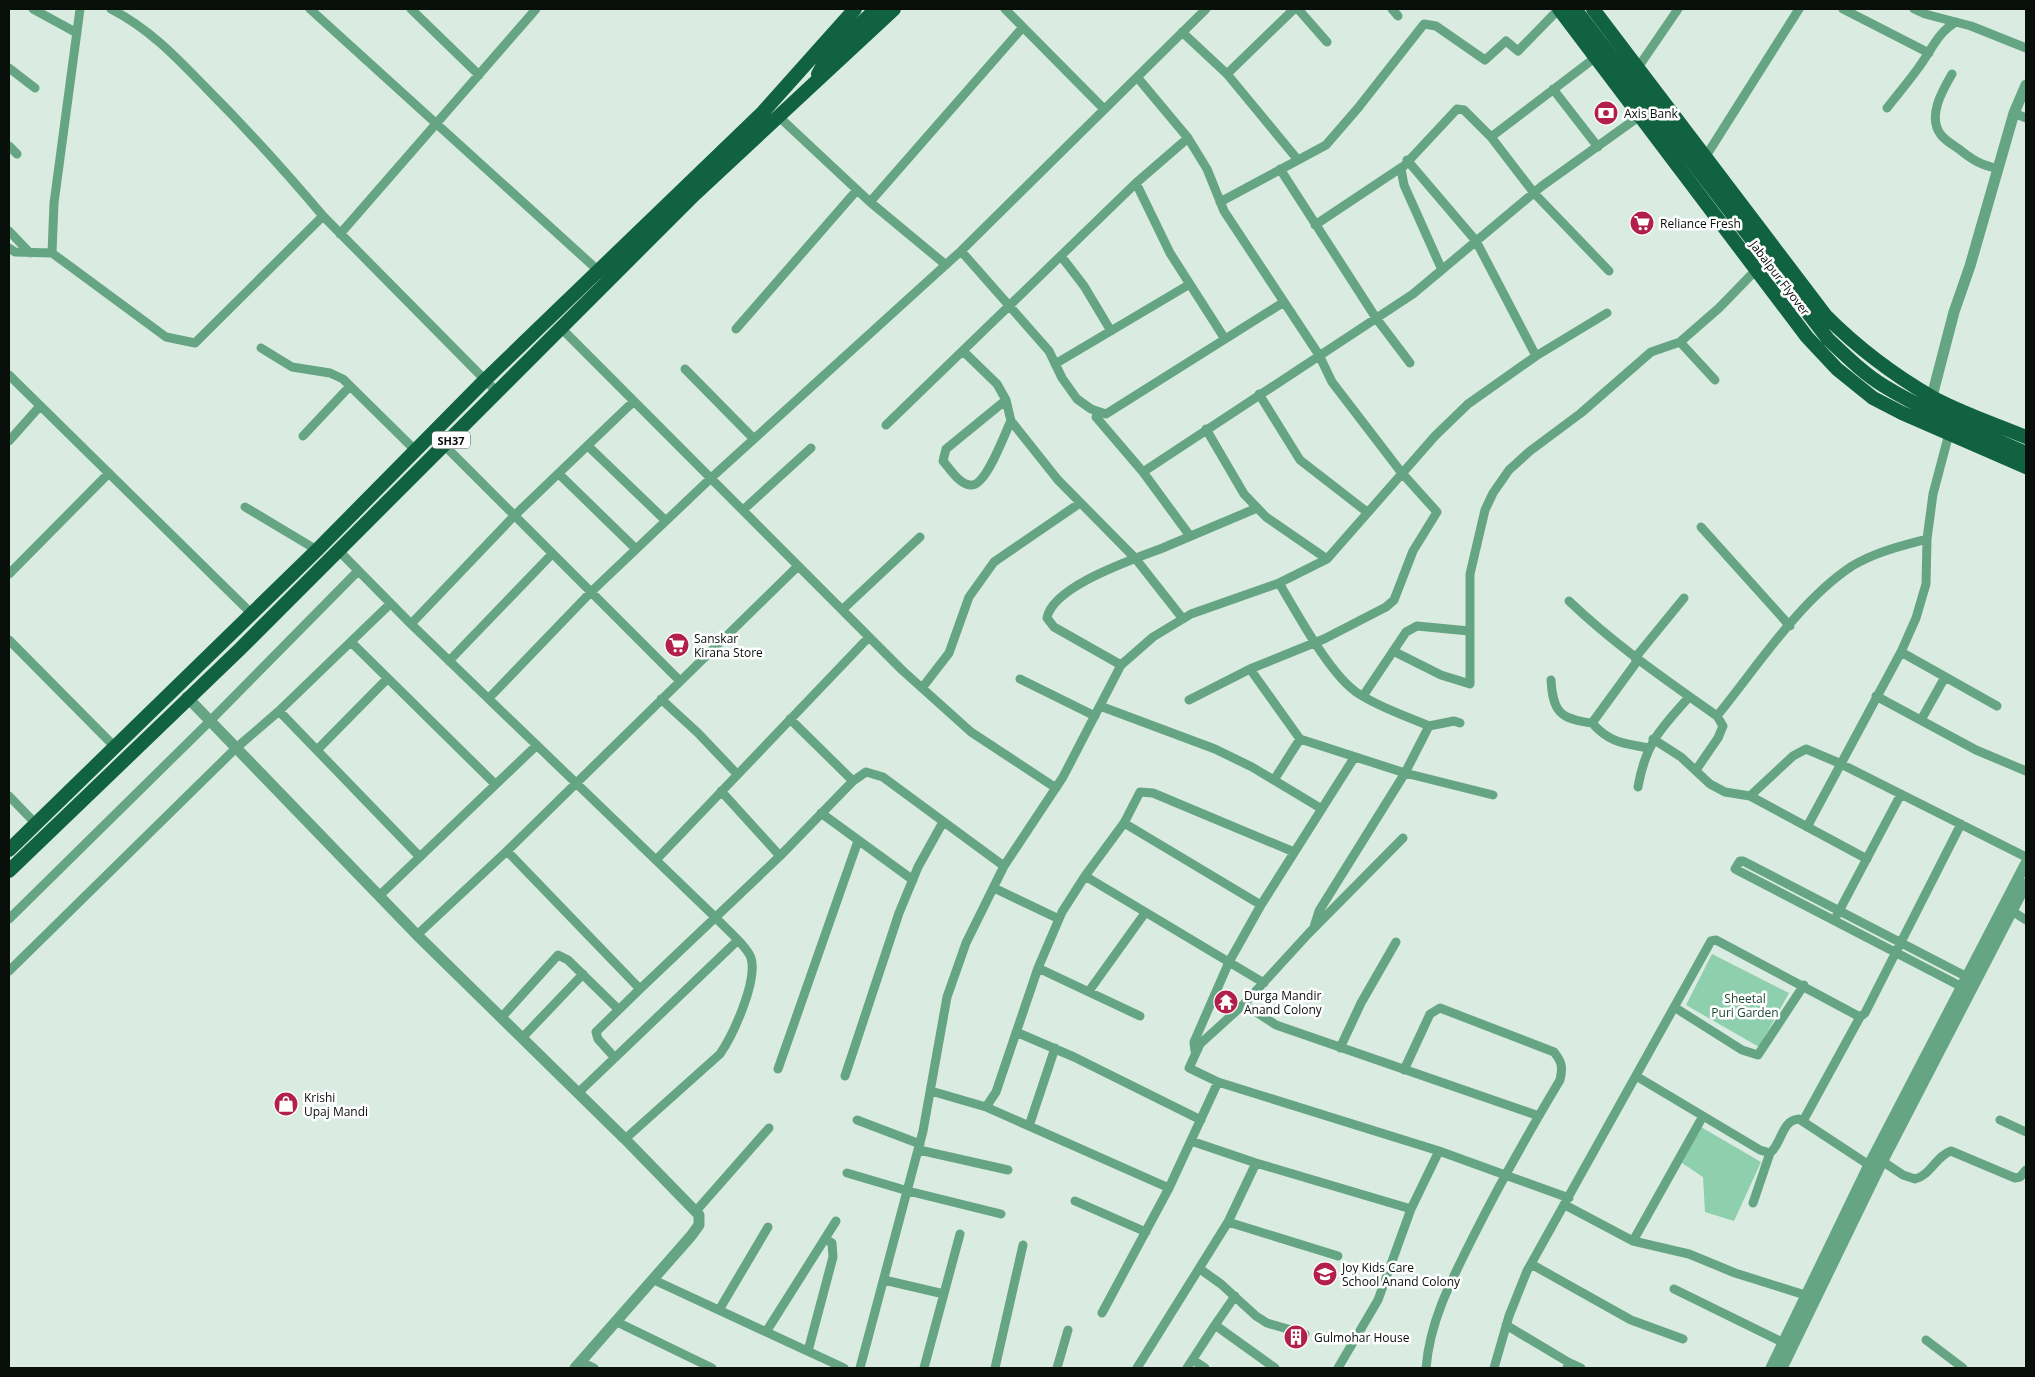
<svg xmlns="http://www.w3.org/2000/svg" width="2035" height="1377" viewBox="0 0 2035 1377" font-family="'Open Sans',sans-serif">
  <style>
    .green { fill: #8ecfad }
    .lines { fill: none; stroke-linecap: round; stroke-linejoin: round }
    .minor { stroke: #66a584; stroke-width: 9 }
    .tertiary { stroke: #66a584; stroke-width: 11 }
    .primary { stroke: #106241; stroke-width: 14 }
    .labels { text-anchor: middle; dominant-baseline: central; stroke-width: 5; stroke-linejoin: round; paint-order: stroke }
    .shield { fill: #fff; stroke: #525654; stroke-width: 1 }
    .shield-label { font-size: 11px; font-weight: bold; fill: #080e0a }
    .poi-label { font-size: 12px; fill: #080e0a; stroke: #fff; text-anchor: start }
    .street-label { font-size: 12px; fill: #080e0a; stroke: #fff }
    .park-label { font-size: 12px; fill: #1e4a35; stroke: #fff }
  </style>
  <rect width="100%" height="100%" fill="#daece2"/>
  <path class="green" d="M1712,954L1789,993L1759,1047L1686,1005Z
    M1701,1127L1761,1162L1734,1221L1705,1212L1703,1177L1682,1163Z"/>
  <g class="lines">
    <path class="minor" d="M33,9L77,33
      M111,9C150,29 177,58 207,89C248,130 285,171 323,216
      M310,9L602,274
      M411,9L479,75
      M1005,9L1104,109
      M1298,9L1327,42
      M1392,9L1398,16
      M1843,9L1929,53
      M1914,9L1925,14L1971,26L2026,48
      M1182,32L1227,74L1298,160
      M1639,66L1678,9
      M9,68L35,88
      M1227,74L1294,9
      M1952,74C1942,91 1927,117 1941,135C1946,141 1953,145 1959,149C1971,159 1982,166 1997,168
      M1137,77L1188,138L1207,169L1224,211L1319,355L1332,382L1401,472L1437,512L1413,551L1394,600L1386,607L1324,639L1250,669L1189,700
      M1553,89L1598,147
      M1887,108C1898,94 1909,81 1919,67C1931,51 1938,32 1956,22
      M2014,113L2026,118
      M777,115L870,202L946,265
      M1491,137L1596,57
      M9,146L17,154
      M1706,156L1799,9
      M1407,160L1476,241L1536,356
      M1280,169L1376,318L1410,363
      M1136,183L1170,253L1225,339
      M870,202L1023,27
      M1220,202L1326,145L1358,108L1424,24L1436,26L1485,60L1506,41L1518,51L1559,9
      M1315,225L1402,167
      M9,231L30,253
      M340,234L536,9
      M9,248L15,252L52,253L166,337L195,343L323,216L498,393
      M961,251L1049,351L1062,378L1077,399L1091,409L1106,414L1284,302
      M52,253L54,203L80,9
      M1061,256L1084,286L1111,331
      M1442,270L1404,185L1401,169L1457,109L1464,110L1491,137L1534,193L1609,271
      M562,329L902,670L971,732L1056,788
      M736,329L857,190
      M1680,342L1715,380
      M261,348L292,367L330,373L343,379L415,450
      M963,351L997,384L1006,400L1011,421L1058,480L1135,558L1183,619
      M1055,364L1190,284
      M685,369L754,439
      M9,375L252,614
      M1259,394L1300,460L1367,512
      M1006,400L946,449L943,461C950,469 959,484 970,485C986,488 1004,434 1011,421
      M1096,417L1143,472L1190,536
      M886,425L1136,183L1188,138
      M1206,429L1244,494L1266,517L1327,559
      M303,436L350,386
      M9,441L40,406
      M445,446L680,681
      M588,446L666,521
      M1143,472L1413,294L1542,186L1644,113
      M559,474L636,549
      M245,507L317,550
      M743,510L811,448
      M1701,527L1790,626
      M338,550L411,624L715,917C724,927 747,946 751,958C758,981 733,1035 720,1054L625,1139
      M9,574L109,473
      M1279,583C1297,613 1331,677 1359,694C1381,708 1406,716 1429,726L1405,773L1319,911L1314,927
      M1569,601C1615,645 1666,680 1717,716C1757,667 1799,601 1852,566C1875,552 1901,546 1927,539
      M842,610L920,537
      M411,624L514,516L634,401
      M9,640L114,746
      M351,642L495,784
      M1393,651L1441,675L1470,684V574L1485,510L1493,493L1509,470L1530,451L1581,413L1651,352L1680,342L1719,308L1756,270
      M1901,652L1997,706
      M1635,658L1684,598
      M449,661L552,554
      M1121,665L1054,627L1047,618C1053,585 1138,558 1165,547C1196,534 1226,521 1257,508
      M1250,669L1300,739L1405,773L1493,795
      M1020,679L1095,716
      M1551,680C1553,712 1560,719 1592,723C1610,743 1623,743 1648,748
      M922,688L949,653L969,597L994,562L1080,503
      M1363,696L1406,632L1417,626L1469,631
      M1876,696L1976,750L2026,771
      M489,698L591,592L711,478L961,251L1206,9
      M661,699L698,733L737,774
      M1100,706L1215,749L1252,767L1322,809
      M279,711L420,857
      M1921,720L1945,677
      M1592,723L1638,660
      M1429,726L1454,721L1460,723
      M1653,739L1681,757L1710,784L1725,792L1750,796L1867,859
      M318,749L387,679
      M1696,770L1718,738L1723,726L1717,716
      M1274,780L1300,739
      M853,781L866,772L883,777L1004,866
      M1638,787C1646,742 1660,730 1689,697
      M721,791L780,856
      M9,796L36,824
      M1750,796L1793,756L1806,749L1839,763L2026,857
      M821,813L913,880
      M1124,823L1261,905
      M1807,827L1901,652L1916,618L1926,584L1927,539L1933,494L1950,430
      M1403,838L1309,933L1244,1004L1200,1044L1189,1068L1218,1082L1439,1151L1569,1198
      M507,851L640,989L780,856L853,781L790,719
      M656,860L869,637
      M1085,876L1264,983
      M994,888L1059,919
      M379,896L537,745
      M2012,911L2026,920
      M1837,915L1901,794
      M9,919L209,722L358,571
      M417,935L507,851L798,566
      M1038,968L1140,1016
      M9,971L235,749L279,711L390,604
      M1966,989L1735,869L1740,861H1743L1971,979
      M1089,991L1145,913
      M1244,1004L1276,1025L1539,1116
      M1674,1007L1742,1050L1758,1055L1804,985
      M501,1018L558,955L568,960L618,1009
      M1016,1032L1074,1057L1201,1120
      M522,1038L583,974
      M1340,1048L1361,1003L1396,942
      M1195,1051L1194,1042L1229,962L1261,905L1354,758
      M615,1058L598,1039L596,1032L640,989
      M778,1069L858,841
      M1404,1070L1430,1014L1440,1008L1554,1052C1562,1062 1563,1067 1560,1080C1529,1132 1500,1183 1473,1237C1452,1279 1430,1320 1426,1368
      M845,1076L899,913L918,867L943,822
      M1636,1076L1760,1150L1770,1153C1782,1144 1781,1120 1799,1119L1869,1165
      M931,1091L986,1107L1169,1188
      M578,1093L737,941
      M986,1107L996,1092L1038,968L1062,912L1085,876L1124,823L1140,792L1153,793L1294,852
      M857,1120L920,1144
      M2000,1120L2026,1132
      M1803,1121L1860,1017
      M1029,1126L1055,1048
      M1191,1141L1256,1163L1411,1209
      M919,1150L1008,1170
      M1879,1159L1903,1175L1915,1179C1931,1175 1936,1156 1951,1151L2015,1178L2020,1177L2026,1170
      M847,1173L908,1191L1001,1214
      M1075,1201L1146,1232
      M1753,1203L1770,1153
      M1565,1205L1633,1241L1703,1116
      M696,1211L769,1128
      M1228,1222L1338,1256
      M1633,1241L1689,1254L1735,1273L1805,1295
      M1531,1264L1631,1320L1683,1339
      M1200,1269L1221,1284L1256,1316L1267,1323L1305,1334
      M654,1280L844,1368
      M884,1280L944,1294
      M1674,1289L1782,1342
      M1235,1296L1215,1325L1275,1368
      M719,1310L768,1227
      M1102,1313L1169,1188L1218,1082
      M617,1322L712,1368
      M1506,1325L1568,1362L1567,1368
      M766,1332L836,1221
      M1926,1340L1963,1368
      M808,1351L833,1257L832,1243L825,1239
      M1193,1360L1205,1368
      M581,1362L594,1368
      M1568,1362L1581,1368
      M860,1368L923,1131L947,997L966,943L1004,866L1063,777L1121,665L1153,637L1191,614L1279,583L1327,559L1435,436L1468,404L1536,356L1607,313
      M924,1368L960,1234
      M995,1368L1023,1245
      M1057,1368L1068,1330
      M1137,1368L1228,1222L1256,1163
      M1187,1368L1215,1325
      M1338,1368L1378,1300L1411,1209L1439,1151
      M1494,1368L1509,1316L1527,1271L1711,941L1716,940L1860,1017L1865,1013L1961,824"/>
    <path class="tertiary" d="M1930,404L1954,312L1970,266L2014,113L2026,85
      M187,697L417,935L625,1139L699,1215V1225L691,1236L575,1368
      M1771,1368L1869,1165L2026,863
      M1782,1368L1879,1168L2026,884"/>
    <path class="primary" d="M1559,9L1807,337L1837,369L1873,398L1902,413L2026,467
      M1575,9L1828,339C1846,356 1863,373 1884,386C1928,413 1979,432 2026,453
      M1593,9L1826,316C1858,348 1892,374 1932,397C1961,413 1995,424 2026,437
      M818,74L829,54L876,9
      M9,850L317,550L485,380L763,112L855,9
      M9,871L240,649L695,194L894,9"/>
  </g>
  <defs>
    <symbol id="bank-disc" viewBox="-11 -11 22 22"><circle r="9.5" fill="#b11f4a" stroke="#fff"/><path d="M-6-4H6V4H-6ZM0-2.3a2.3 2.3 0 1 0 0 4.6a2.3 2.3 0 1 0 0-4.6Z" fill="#fff"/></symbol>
    <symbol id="supermarket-disc" viewBox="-11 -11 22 22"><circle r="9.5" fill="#b11f4a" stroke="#fff"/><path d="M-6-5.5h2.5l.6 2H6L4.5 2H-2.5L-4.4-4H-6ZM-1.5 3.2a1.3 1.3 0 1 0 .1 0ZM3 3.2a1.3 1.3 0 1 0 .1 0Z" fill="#fff"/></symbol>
    <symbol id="temple-disc" viewBox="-11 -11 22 22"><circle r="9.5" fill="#b11f4a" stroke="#fff"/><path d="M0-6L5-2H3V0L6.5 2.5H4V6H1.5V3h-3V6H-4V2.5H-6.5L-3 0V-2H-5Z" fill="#fff"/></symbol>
    <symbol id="shop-disc" viewBox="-11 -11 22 22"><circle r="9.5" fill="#b11f4a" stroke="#fff"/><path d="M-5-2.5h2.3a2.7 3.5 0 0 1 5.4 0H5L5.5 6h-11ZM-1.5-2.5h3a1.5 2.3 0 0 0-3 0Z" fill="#fff"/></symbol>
    <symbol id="school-disc" viewBox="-11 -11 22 22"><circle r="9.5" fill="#b11f4a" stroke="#fff"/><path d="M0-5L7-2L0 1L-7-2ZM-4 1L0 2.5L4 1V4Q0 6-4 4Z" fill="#fff"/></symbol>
    <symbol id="building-disc" viewBox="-11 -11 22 22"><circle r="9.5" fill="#b11f4a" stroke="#fff"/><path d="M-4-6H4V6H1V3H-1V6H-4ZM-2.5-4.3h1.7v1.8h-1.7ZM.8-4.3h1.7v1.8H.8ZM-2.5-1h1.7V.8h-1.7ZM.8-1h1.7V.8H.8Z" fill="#fff"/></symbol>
  </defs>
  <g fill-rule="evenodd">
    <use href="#bank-disc" x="1592" y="99" width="28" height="28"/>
    <use href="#supermarket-disc" x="1628" y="209" width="28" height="28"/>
    <use href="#supermarket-disc" x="663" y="631" width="28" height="28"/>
    <use href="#temple-disc" x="1212" y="988" width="28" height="28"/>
    <use href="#shop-disc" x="272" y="1090" width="28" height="28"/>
    <use href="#school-disc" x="1311" y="1260" width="28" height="28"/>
    <use href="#building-disc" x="1282" y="1323" width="28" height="28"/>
  </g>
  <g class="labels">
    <rect class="shield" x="432" y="431.5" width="38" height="17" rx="4"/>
    <g class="shield-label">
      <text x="451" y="440">SH37</text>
    </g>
    <g class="poi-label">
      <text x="1624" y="113">Axis Bank</text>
      <text x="1660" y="223">Reliance Fresh</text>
      <text x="694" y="638">Sanskar<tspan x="694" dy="14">Kirana Store</tspan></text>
      <text x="1244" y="995">Durga Mandir<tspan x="1244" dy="14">Anand Colony</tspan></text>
      <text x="304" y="1097">Krishi<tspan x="304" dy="14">Upaj Mandi</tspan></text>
      <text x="1342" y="1267">Joy Kids Care<tspan x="1342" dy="14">School Anand Colony</tspan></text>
      <text x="1314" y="1337">Gulmohar House</text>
    </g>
    <g class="street-label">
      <text transform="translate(1780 278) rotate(53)">Jabalpur Flyover</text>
    </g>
    <g class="park-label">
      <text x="1745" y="998">Sheetal<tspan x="1745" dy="14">Puri Garden</tspan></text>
    </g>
  </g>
  <rect width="2035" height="1377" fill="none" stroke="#080e0a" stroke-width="20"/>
</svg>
